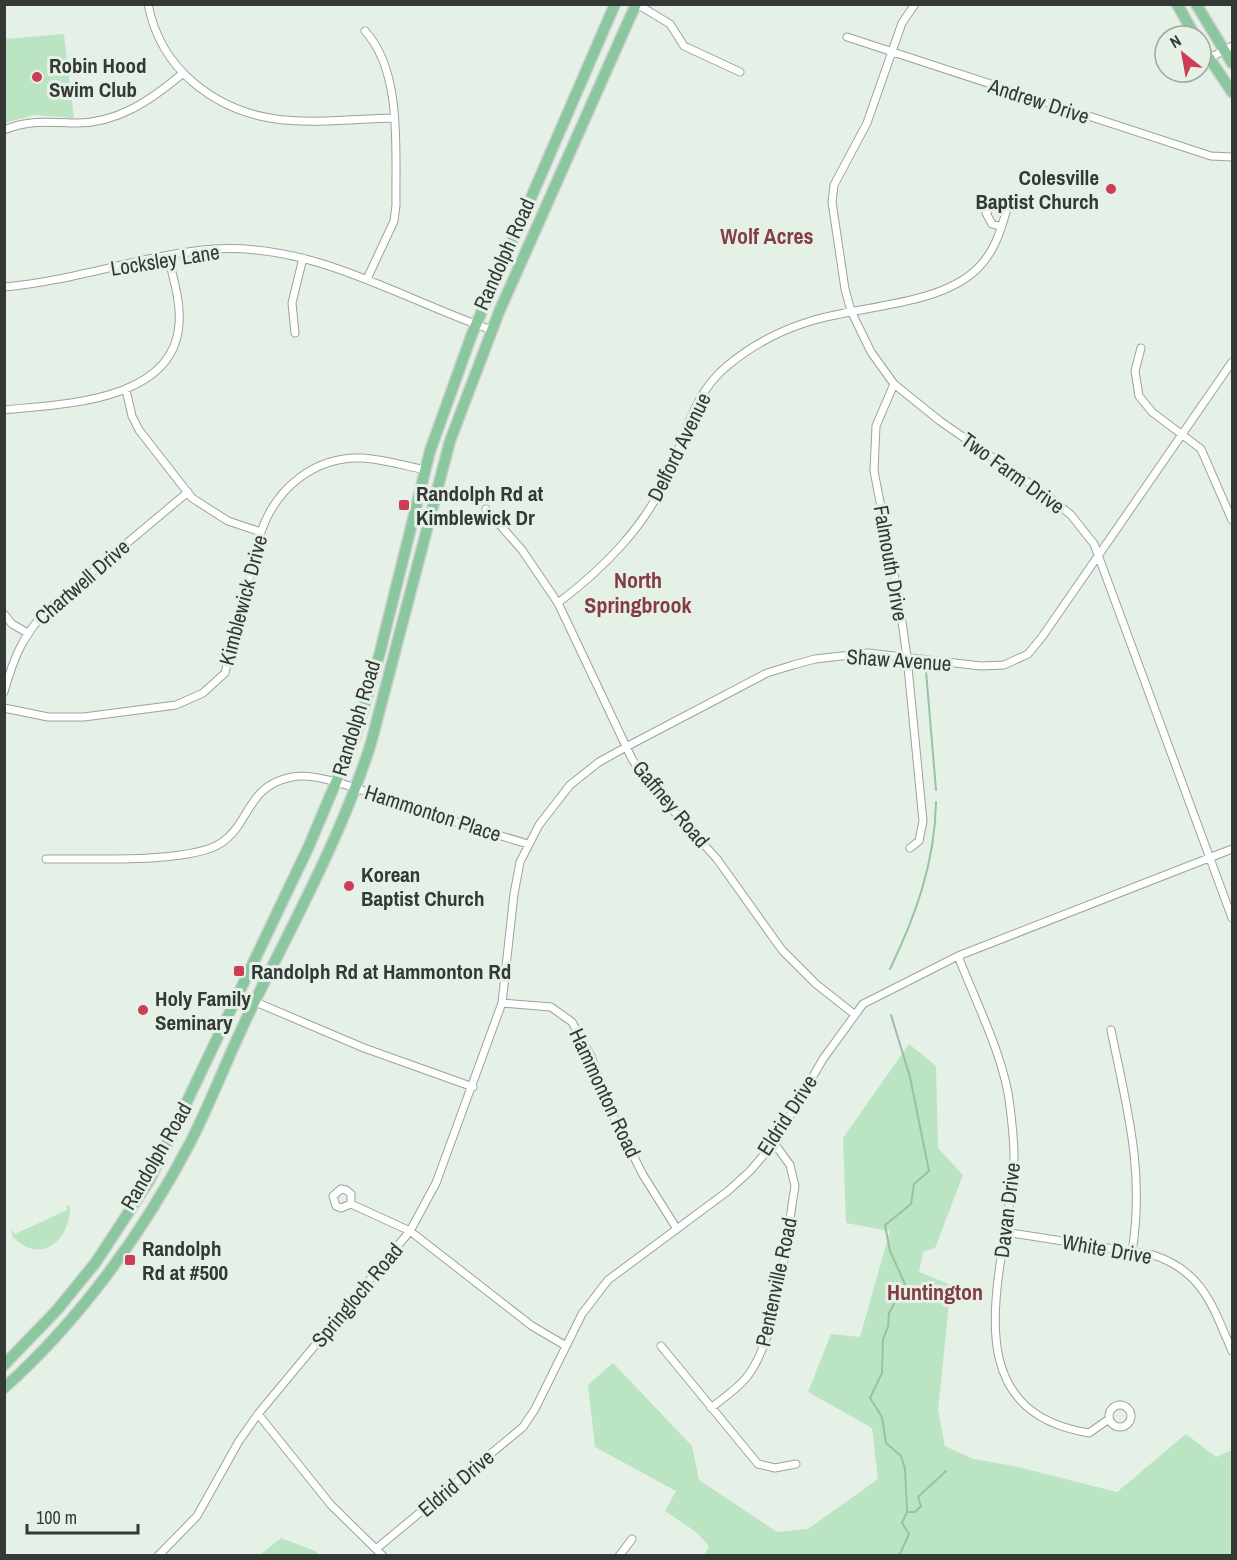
<svg xmlns="http://www.w3.org/2000/svg" width="1237" height="1560" viewBox="0 0 1237 1560" font-family="'Archivo Narrow',sans-serif">
  <style>
    .green { fill: #bbe4c3 }
    .lines { fill: none; stroke-linecap: round; stroke-linejoin: round }
    .stream { stroke: #98c2a1; stroke-width: 2 }
    .minor-casing { stroke: #99a49b; stroke-width: 9 }
    .primary-casing { stroke: #cecfcf; stroke-width: 13 }
    .minor { stroke: #fff; stroke-width: 7 }
    .primary { stroke: #8bc79e; stroke-width: 10 }
    .poi-dot { fill: #cd3d56; stroke: #e5f1e7; stroke-width: 2 }
    .labels { text-anchor: middle; dominant-baseline: central; stroke-width: 6; stroke-linejoin: round; paint-order: stroke }
    .poi-label { font-size: 21px; font-weight: bold; fill: #343935; stroke: #e5f1e7; text-anchor: start }
    .street-label { font-size: 21px; fill: #343935; stroke: #e5f1e7 }
    .neighbourhood-label { font-size: 22px; font-weight: bold; fill: #853c44; stroke: #e5f1e7 }
  </style>
  <rect width="100%" height="100%" fill="#e5f1e7"/>
  <path class="green" d="M64,34L74,118L34,115L5,123V39Z
    M909,1044L936,1066L938,1148L963,1175L935,1248L923,1252L919,1272L951,1285L938,1410L945,1446L973,1459L1014,1466L1117,1492L1186,1434L1216,1457L1232,1450V1555H704L709,1546L696,1532L665,1511L676,1491L595,1447L588,1385L613,1363L692,1446L699,1480L777,1532L808,1529L878,1479L872,1428L808,1392L831,1334L860,1337L890,1231L846,1223L843,1138Z
    M66,1204L70,1207C70,1241 40,1266 12,1236V1229L15,1234L67,1210Z
    M281,1538L315,1551L319,1555H260Z"/>
  <g class="lines">
    <path class="stream" d="M926,671L936,790
      M890,969C916,915 935,862 936,802
      M891,1015L910,1077L929,1171L914,1184L911,1204L885,1225L890,1251L905,1284L889,1313L888,1327L883,1339L882,1373L870,1398L882,1417L886,1443L901,1456L905,1469L907,1512
      M899,1556L909,1534L902,1523L907,1512H915L921,1506L918,1497L946,1471"/>
    <defs>
      <path id="minor" d="M148,4C154,35 170,63 194,83C255,134 319,120 393,118
        M637,4L670,24L684,46L740,72
        M915,4L902,23L867,123L834,185L832,202L845,289L851,311L871,352L894,384L940,421L1049,497L1071,515L1094,544L1232,918
        M365,31C403,72 395,152 396,205L394,221L367,279
        M847,37L1211,156L1232,157
        M1208,59L1232,46
        M4,130C28,120 49,122 74,123C117,124 151,100 182,74
        M4,287C76,281 144,254 215,249C315,243 401,299 492,330
        M295,333L292,303L303,258
        M1141,348L1135,371L1139,396L1152,412L1201,449L1232,520
        M894,384L876,426L874,471L898,594L907,657L923,821L919,841L910,848
        M126,390L132,416L139,430L192,498L228,521L261,532
        M4,410C62,404 174,402 179,324C181,302 173,278 168,256
        M486,509L522,550L558,603L632,759L650,785L717,859L782,950L816,984L854,1014
        M558,603C604,568 645,527 669,473C686,435 693,394 727,366C751,346 781,330 811,321C862,305 940,306 978,268C994,252 1000,233 1006,212L1004,208L993,204L986,213L992,224L999,226
        M4,614L12,624L26,632
        M4,692C14,657 22,637 47,610L188,492
        M4,708L48,717H84L176,705L203,693L225,673L261,532C276,488 315,456 362,458C383,459 405,466 426,470
        M46,859C86,858 190,864 221,843C251,823 246,786 292,777C321,771 378,797 406,806C446,819 487,832 528,844
        M958,956C975,1000 1006,1061 1010,1107C1012,1123 1014,1140 1014,1157C1012,1254 941,1409 1089,1433L1109,1419
        M239,995L364,1048L473,1087
        M502,1003L551,1007L572,1022L591,1056L610,1109L643,1175L677,1229
        M1111,1030C1127,1108 1145,1172 1132,1252
        M351,1204L341,1208L336,1206L333,1196L341,1189L346,1190L351,1194V1204L410,1231L532,1326L566,1346
        M1005,1232L1153,1255C1203,1271 1213,1307 1232,1351
        M661,1346L758,1464L775,1468L796,1464
        M1109 1416a11 11 0 1 1 22 0a11 11 0 1 1-22 0Z
        M711,1408C722,1399 737,1389 746,1378C779,1338 786,1238 795,1186L790,1165L774,1143
        M258,1414L331,1505L383,1556
        M376,1549L523,1427L535,1409L582,1314L608,1280L728,1191L750,1171L774,1143L823,1059L863,1004L958,956L1232,849
        M158,1556L197,1516L239,1441L258,1414L410,1231L436,1183L502,1003L514,894L520,862L539,825L570,785L599,762L626,747L767,673L793,665L815,659L868,653L981,666L1004,665L1028,654L1042,637L1232,362
        M619,1556L632,1539"/>
      <path id="primary" d="M1177,4L1195,36
        M1196,4L1232,63
        M1201,46L1232,92
        M4,1365L57,1310L96,1262L149,1181L309,846L355,737L379,656L430,451L472,334L615,4
        M4,1388C79,1321 143,1233 190,1143C214,1096 232,1046 256,999C297,916 343,832 371,743L450,441L499,312L636,4"/>
    </defs>
    <use href="#minor" class="minor-casing"/>
    <use href="#primary" class="primary-casing"/>
    <use href="#minor" class="minor"/>
    <use href="#primary" class="primary"/>
  </g>
  <g class="poi-dot">
    <circle cx="37" cy="77" r="6"/>
    <circle cx="1111" cy="189" r="6"/>
    <rect x="398" y="499" width="12" height="12" rx="3"/>
    <circle cx="349" cy="886" r="6"/>
    <rect x="233" y="965" width="12" height="12" rx="3"/>
    <circle cx="143" cy="1010" r="6"/>
    <rect x="124" y="1254" width="12" height="12" rx="3"/>
  </g>
  <g class="labels">
    <g class="poi-label">
      <text x="49" y="65">Robin Hood<tspan x="49" dy="24">Swim Club</tspan></text>
      <text x="1099" y="177" text-anchor="end">Colesville<tspan x="1099" dy="24">Baptist Church</tspan></text>
      <text x="416" y="493">Randolph Rd at<tspan x="416" dy="24">Kimblewick Dr</tspan></text>
      <text x="361" y="874">Korean<tspan x="361" dy="24">Baptist Church</tspan></text>
      <text x="251" y="971">Randolph Rd at Hammonton Rd</text>
      <text x="155" y="998">Holy Family<tspan x="155" dy="24">Seminary</tspan></text>
      <text x="142" y="1248">Randolph<tspan x="142" dy="24">Rd at #500</tspan></text>
    </g>
    <g class="street-label">
      <text transform="translate(1039 101) rotate(18)">Andrew Drive</text>
      <text transform="translate(504 254) rotate(-66)">Randolph Road</text>
      <text transform="translate(165 260) rotate(-9)">Locksley Lane</text>
      <text transform="translate(679 447) rotate(-64)">Delford Avenue</text>
      <text transform="translate(1013 473) rotate(36)">Two Farm Drive</text>
      <text transform="translate(891 563) rotate(80)">Falmouth Drive</text>
      <text transform="translate(82 582) rotate(-41)">Chartwell Drive</text>
      <text transform="translate(243 600) rotate(-75)">Kimblewick Drive</text>
      <text transform="translate(899 660) rotate(4)">Shaw Avenue</text>
      <text transform="translate(356 718) rotate(-73)">Randolph Road</text>
      <text transform="translate(671 804) rotate(50)">Gaffney Road</text>
      <text transform="translate(433 813) rotate(18)">Hammonton Place</text>
      <text transform="translate(605 1093) rotate(65)">Hammonton Road</text>
      <text transform="translate(787 1115) rotate(-57)">Eldrid Drive</text>
      <text transform="translate(156 1156) rotate(-60)">Randolph Road</text>
      <text transform="translate(1007 1210) rotate(-83)">Davan Drive</text>
      <text transform="translate(1107 1249) rotate(10)">White Drive</text>
      <text transform="translate(776 1282) rotate(-78)">Pentenville Road</text>
      <text transform="translate(357 1295) rotate(-50)">Springloch Road</text>
      <text transform="translate(456 1483) rotate(-40)">Eldrid Drive</text>
    </g>
    <g class="neighbourhood-label">
      <text x="767" y="236">Wolf Acres</text>
      <text x="638" y="580">North<tspan x="638" dy="25">Springbrook</tspan></text>
      <text x="935" y="1292">Huntington</text>
    </g>
  </g>
  <rect width="1237" height="1560" fill="none" stroke="#343935" stroke-width="12"/>
  <g transform="translate(1183 54) rotate(329)"><circle r="28" fill="#e5f1e7" stroke="#9ea7a0" stroke-width="1.5"/>
  <path d="M0-4.5L10 22L0 15L-10 22Z" fill="#cd3d56"/>
  <text y="-9" font-size="16" font-weight="bold" text-anchor="middle" fill="#343935">N</text>
  </g>
  <path d="M27 1524v9h111v-9" fill="none" stroke="#343935" stroke-width="3"/>
  <text x="36" y="1524" font-size="18" fill="#343935" stroke="#e5f1e7" stroke-width="4.5" paint-order="stroke">100 m</text>
</svg>
